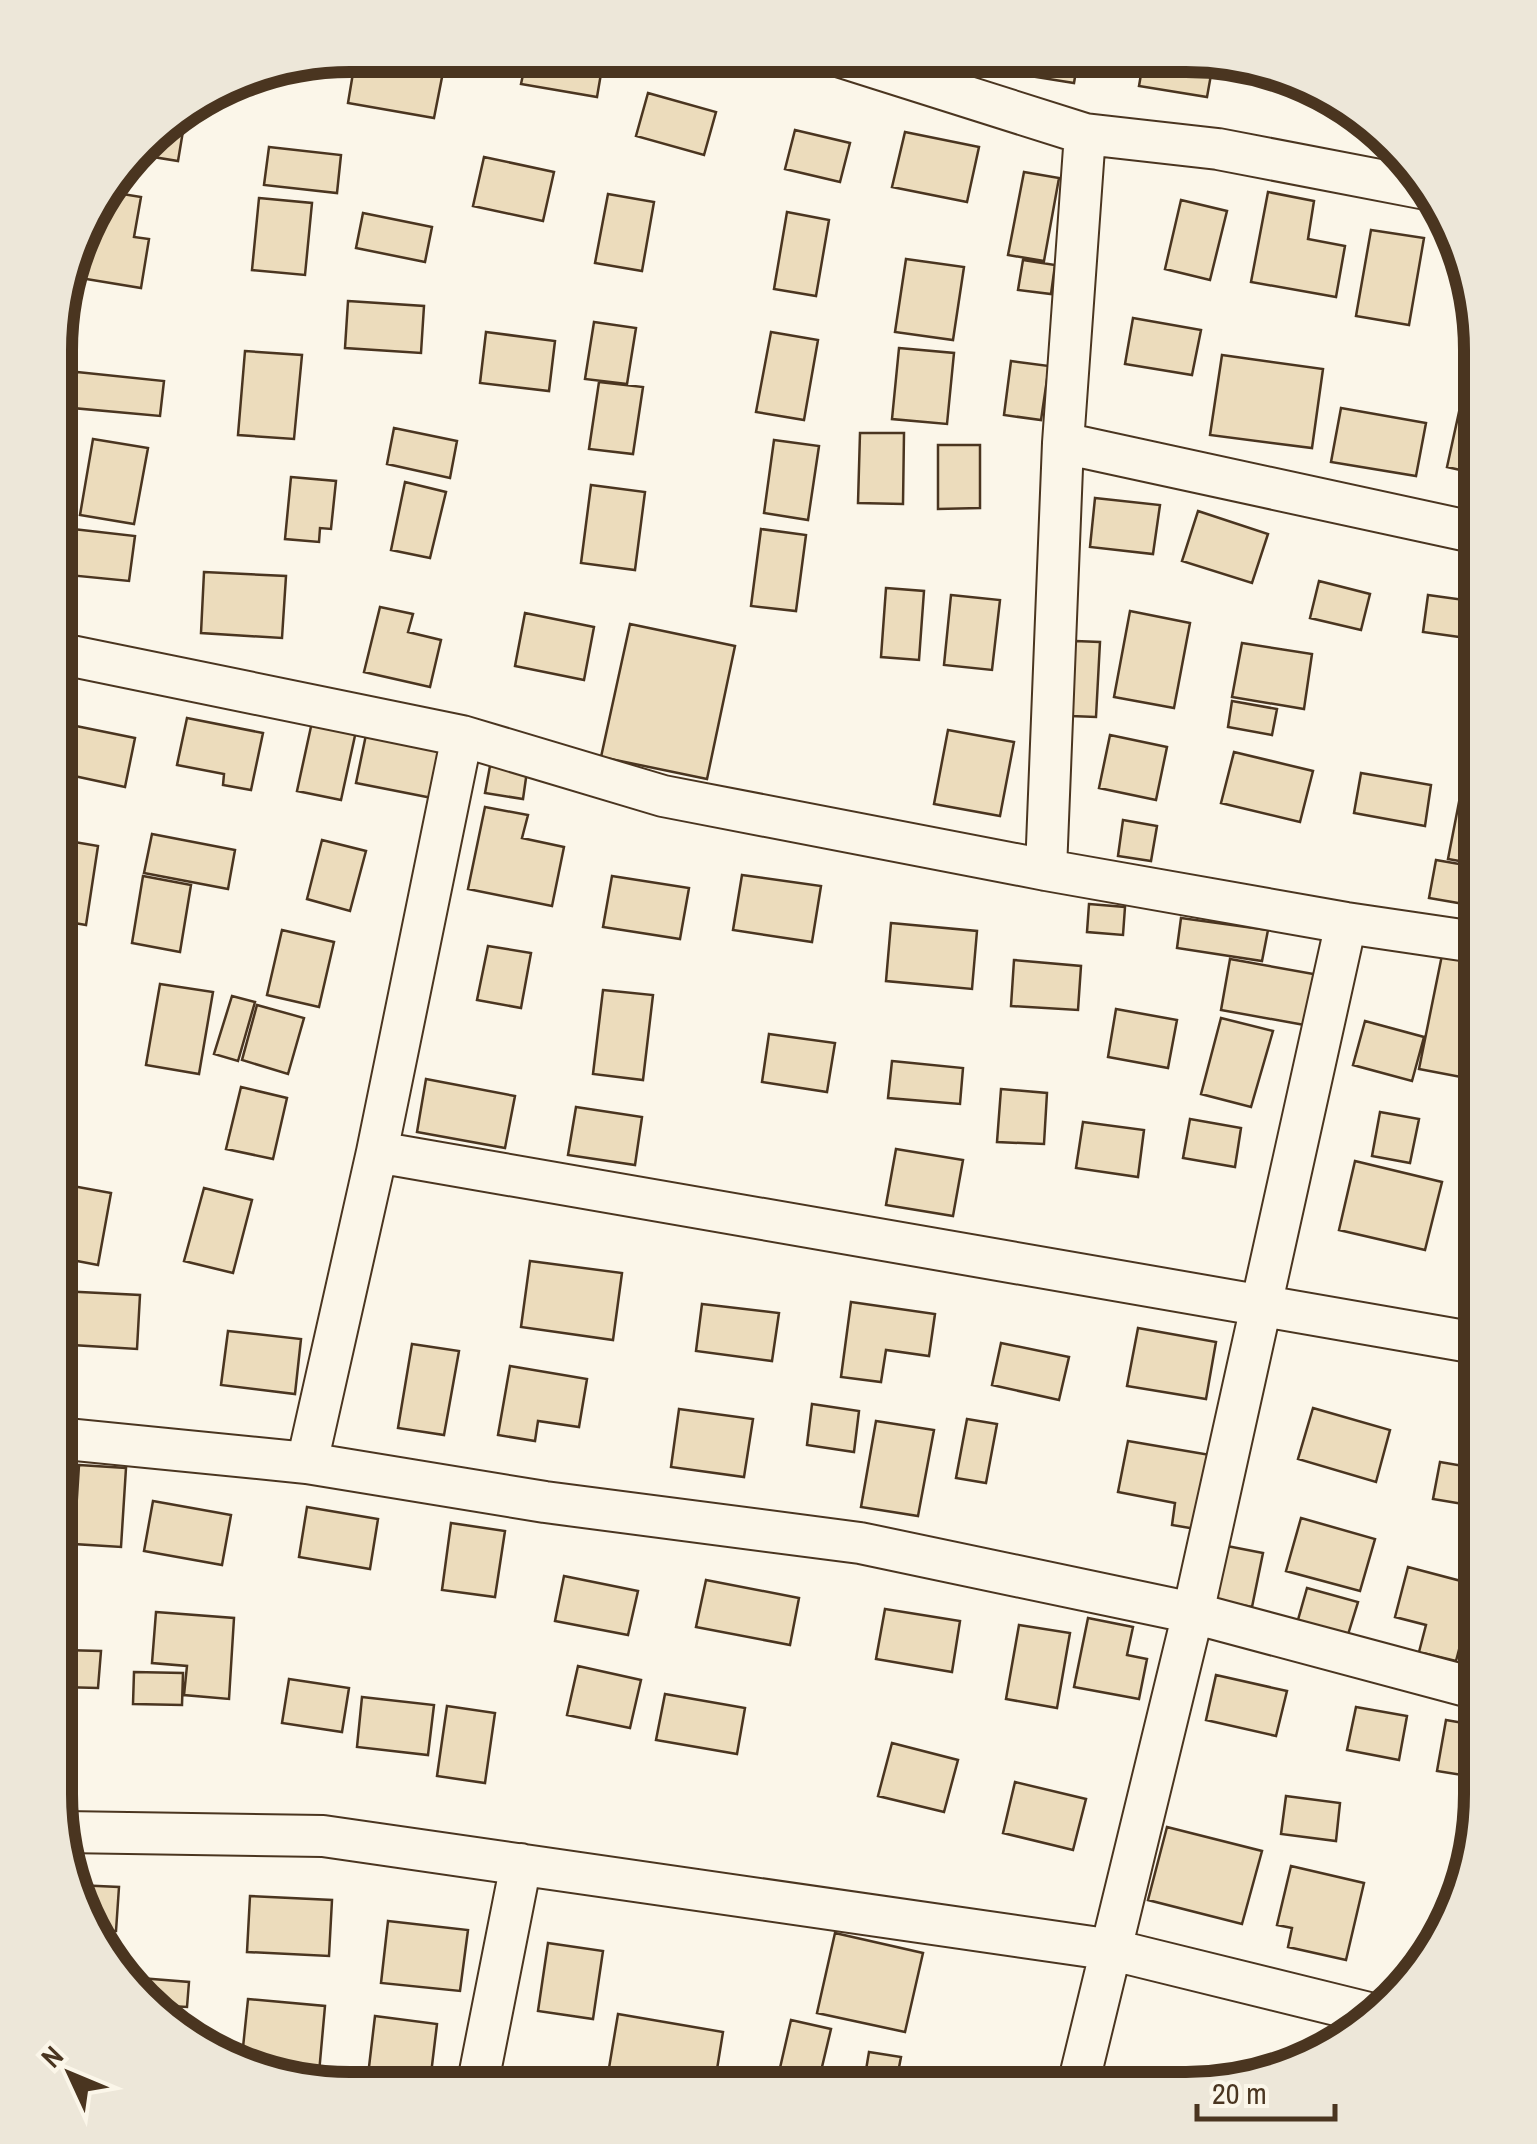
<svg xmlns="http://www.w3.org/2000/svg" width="1537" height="2144" viewBox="0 0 1537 2144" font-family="'Archivo Narrow',sans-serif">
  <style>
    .building { fill: #ecdcbc; stroke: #4a3520; stroke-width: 2.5 }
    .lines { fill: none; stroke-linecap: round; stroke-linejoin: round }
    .street-casing { stroke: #4a3520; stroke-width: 44 }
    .street { stroke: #fbf6e9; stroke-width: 40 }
    .rim { fill: none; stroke: #4a3520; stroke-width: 12 }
  </style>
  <rect width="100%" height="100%" fill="#fbf6e9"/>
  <path class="building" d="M356,55L444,67L434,118L348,103Z
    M527,56H604L597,97L521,84Z
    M1039,57H1102L1099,75L1076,71L1074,83L1036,77Z
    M1144,57L1214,58L1207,97L1139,86Z
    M648,93L716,112L704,155L636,136Z
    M167,122L184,125L178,161L135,154L156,128Z
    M795,130L850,143L840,182L785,169Z
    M905,132L979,147L967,202L892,187Z
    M269,147L341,155L337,193L264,185Z
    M484,157L554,172L543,221L473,206Z
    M1024,172L1059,178L1044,261L1008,255Z
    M104,191L141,197L134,237L149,239L141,288L74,277L79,248L94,203Z
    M1268,192L1314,201L1308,239L1345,246L1336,297L1251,282Z
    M608,194L654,202L642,271L595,263Z
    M259,198L312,203L305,275L252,270Z
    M1181,200L1227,211L1210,280L1165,269Z
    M787,212L829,220L816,296L774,289Z
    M363,213L432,227L425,262L356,248Z
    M1371,230L1424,238L1409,325L1356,316Z
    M906,259L964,267L953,340L895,332Z
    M1023,260L1055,265L1051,294L1018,290Z
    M348,301L424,306L421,353L345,348Z
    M1133,318L1201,330L1192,375L1125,364Z
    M594,322L636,328L627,384L585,379Z
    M486,332L555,341L549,391L480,383Z
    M771,332L818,340L804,420L756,412Z
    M899,348L954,353L947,424L892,419Z
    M245,351L302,355L294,439L238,435Z
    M1222,355L1323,369L1312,448L1210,435Z
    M1011,361L1049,366L1041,420L1004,415Z
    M77,372L164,381L160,416L73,408Z
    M599,382L643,387L633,454L589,449Z
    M1341,408L1426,423L1416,476L1331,462Z
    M1459,412L1482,417V456L1478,474L1447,467Z
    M394,428L457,441L450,478L387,464Z
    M860,433H904L903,504L858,503Z
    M93,439L148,448L134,524L80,515Z
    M774,440L819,446L808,520L764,513Z
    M938,445H980V508L938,509Z
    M291,477L336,481L331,529L320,528L319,542L285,539Z
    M405,482L446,492L430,558L391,550Z
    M591,485L645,492L635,570L581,563Z
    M1095,498L1160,505L1153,554L1090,547Z
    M1198,511L1268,534L1252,583L1182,561Z
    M73,529L135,536L129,581L68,575Z
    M761,529L806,535L796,611L751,606Z
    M204,572L286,576L282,638L201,633Z
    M1319,581L1370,594L1361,630L1310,618Z
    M886,588L924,591L919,660L881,657Z
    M951,595L1000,600L992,670L944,665Z
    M1428,595L1479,602L1474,639L1423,632Z
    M380,607L413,614L408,632L441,640L430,687L364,672Z
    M1130,611L1190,623L1174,708L1114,697Z
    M525,613L594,627L584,680L515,666Z
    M630,624L735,646L707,779L601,757Z
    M1075,641L1100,642L1096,717L1071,716Z
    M1242,643L1312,654L1304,709L1232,697Z
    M1232,701L1277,709L1272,735L1228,727Z
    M187,718L263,733L251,790L223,785L224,774L177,765Z
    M312,722L356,731L341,800L297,791Z
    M76,726L135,738L125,787L65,774Z
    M367,730L443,745L432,798L356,783Z
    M948,730L1014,742L1000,816L934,804Z
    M1110,735L1167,747L1156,800L1099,788Z
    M1234,752L1313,771L1300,822L1221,803Z
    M490,766L527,771L523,799L485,793Z
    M1361,773L1431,785L1425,826L1354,813Z
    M1460,797L1482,801V865L1448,859Z
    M485,807L528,815L522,838L564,847L552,906L468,889Z
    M1123,820L1157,826L1151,861L1118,856Z
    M152,834L235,850L228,889L144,873Z
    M57,839L98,846L86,925L57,920Z
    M322,840L366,851L350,911L307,899Z
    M1436,860L1471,866L1464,904L1429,898Z
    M742,875L821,886L812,942L733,930Z
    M143,876L191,885L180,952L132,943Z
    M612,876L689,888L680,939L603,927Z
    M1089,904L1125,907L1123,935L1087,932Z
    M1181,918L1268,930L1262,961L1177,948Z
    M891,923L977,931L972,989L886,981Z
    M282,930L334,942L319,1007L267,995Z
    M57,940L76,942L72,985L56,983Z
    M488,946L531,953L521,1008L477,1000Z
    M1442,955L1482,963V1081L1419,1069Z
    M1230,959L1319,975L1310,1026L1221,1010Z
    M1014,960L1081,966L1078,1010L1011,1006Z
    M160,984L213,992L199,1074L146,1065Z
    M603,990L653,995L643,1080L593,1074Z
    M232,996L255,1002L238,1061L214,1054Z
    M257,1005L304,1018L288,1074L242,1060Z
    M1116,1009L1177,1020L1168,1068L1108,1057Z
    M1221,1018L1273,1031L1251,1107L1201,1094Z
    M1365,1021L1424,1037L1412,1081L1353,1065Z
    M769,1034L835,1043L827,1092L762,1082Z
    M892,1061L963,1068L960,1104L888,1098Z
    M426,1079L515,1096L505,1148L417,1132Z
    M241,1087L287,1098L273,1159L226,1149Z
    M1001,1089L1047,1093L1044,1144L997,1142Z
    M576,1107L642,1117L635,1165L568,1155Z
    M1380,1112L1419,1119L1410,1163L1372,1156Z
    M1190,1119L1241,1128L1235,1167L1183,1158Z
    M1083,1122L1144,1130L1138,1177L1076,1168Z
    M896,1149L963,1160L953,1216L886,1205Z
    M1355,1161L1442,1182L1425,1250L1339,1230Z
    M56,1183L111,1193L98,1265L56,1257Z
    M204,1188L252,1200L233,1273L184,1261Z
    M530,1261L622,1273L613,1340L521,1327Z
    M60,1291L140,1295L137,1349L56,1344Z
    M851,1302L935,1314L929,1356L886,1350L881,1382L841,1377Z
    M702,1304L779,1313L772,1361L696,1351Z
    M1138,1328L1216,1342L1206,1399L1127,1386Z
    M228,1331L301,1339L295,1394L221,1385Z
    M1001,1343L1069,1357L1059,1400L992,1385Z
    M412,1344L459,1351L444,1435L398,1428Z
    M510,1366L587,1379L579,1427L538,1421L535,1441L498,1435Z
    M812,1404L859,1411L854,1452L807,1445Z
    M1313,1408L1390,1430L1376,1482L1298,1459Z
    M679,1409L753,1419L744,1477L671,1467Z
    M967,1419L997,1424L986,1483L956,1478Z
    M876,1421L934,1430L918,1516L861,1507Z
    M1128,1441L1216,1456L1202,1530L1172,1525L1175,1503L1118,1492Z
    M1440,1462L1481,1469V1507L1433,1499Z
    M79,1465L126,1468L121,1547L74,1544Z
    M153,1501L231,1515L222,1565L144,1551Z
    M307,1507L378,1519L370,1569L299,1557Z
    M1301,1518L1375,1539L1360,1591L1286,1571Z
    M451,1523L505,1531L495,1597L442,1590Z
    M1227,1546L1263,1553L1252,1607L1216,1600Z
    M1408,1567L1476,1585L1456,1661L1419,1652L1426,1625L1395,1617Z
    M564,1576L638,1591L628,1635L555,1621Z
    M706,1580L799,1598L790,1645L696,1627Z
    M1307,1588L1358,1602L1346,1641L1296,1627Z
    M885,1609L960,1621L952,1672L876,1659Z
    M156,1612L234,1618L229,1699L184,1695L187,1666L152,1663Z
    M1088,1618L1133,1627L1127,1655L1147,1659L1139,1699L1074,1687Z
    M1019,1625L1070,1633L1057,1708L1006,1699Z
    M63,1650L101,1651L98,1688L61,1687Z
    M578,1666L641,1680L630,1728L567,1715Z
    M134,1672L183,1673L182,1705L133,1704Z
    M1216,1675L1287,1691L1276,1736L1206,1720Z
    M289,1679L349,1688L342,1732L282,1723Z
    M665,1694L745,1708L737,1754L656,1740Z
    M362,1697L434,1705L428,1755L357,1747Z
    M447,1706L495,1713L485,1783L437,1776Z
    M1356,1707L1407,1716L1399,1760L1347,1750Z
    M1446,1720L1481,1726V1778L1437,1771Z
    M892,1743L958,1760L944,1812L878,1796Z
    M1015,1782L1086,1799L1073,1850L1003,1833Z
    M1286,1796L1340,1803L1336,1841L1281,1834Z
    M1167,1827L1262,1851L1242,1924L1148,1900Z
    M1291,1866L1364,1883L1346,1960L1288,1947L1292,1928L1277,1925Z
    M76,1885L119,1887L116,1931L90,1930L85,1923Z
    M250,1896L332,1900L329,1956L247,1952Z
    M388,1921L468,1930L460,1991L381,1983Z
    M835,1933L923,1953L905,2032L817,2013Z
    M548,1943L603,1951L593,2019L538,2011Z
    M140,1978L189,1982L187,2007L152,2005L139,1989Z
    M248,1999L325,2006L319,2073L269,2068L242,2057Z
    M618,2014L723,2032L714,2088L653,2087L607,2080Z
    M375,2016L437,2024L431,2074L369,2067Z
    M791,2020L831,2029L817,2088L777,2081Z
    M869,2052L901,2057L895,2088H863Z"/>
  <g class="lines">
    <defs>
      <path id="street" d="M838,56L1085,134L1218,149L1426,189
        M1063,443L1482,534
        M57,653L462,736L663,796L1046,870L1346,923L1482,943
        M1046,870L1063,443L1085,134
        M377,1152L1482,1344
        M56,1438L307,1463L545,1502L860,1543L1193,1613L1481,1690
        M307,1463L377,1152L462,736
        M64,1832L323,1836L1113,1950L1369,2013
        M477,2087L521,1864
        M1077,2089L1193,1613L1346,923"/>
    </defs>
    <use href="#street" class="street-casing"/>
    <use href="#street" class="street"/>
  </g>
  <path d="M0 0H1537V2144H0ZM350 72H1186A278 278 0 0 1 1464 350V1794A278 278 0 0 1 1186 2072H350A278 278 0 0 1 72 1794V350A278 278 0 0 1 350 72Z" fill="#ede7d9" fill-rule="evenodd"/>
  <path class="rim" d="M350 72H1186A278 278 0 0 1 1464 350V1794A278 278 0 0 1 1186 2072H350A278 278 0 0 1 72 1794V350A278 278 0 0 1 350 72Z"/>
  <g transform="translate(70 2074) rotate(314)" stroke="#fbf6e9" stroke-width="8" paint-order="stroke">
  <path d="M0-8L18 38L0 25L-18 38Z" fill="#4a3520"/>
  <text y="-15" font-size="28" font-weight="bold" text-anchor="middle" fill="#4a3520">N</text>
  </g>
  <path d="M1197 2104v15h138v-15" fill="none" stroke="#4a3520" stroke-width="5"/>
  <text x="1212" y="2104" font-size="30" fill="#4a3520" stroke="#fbf6e9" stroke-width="8" paint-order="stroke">20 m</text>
</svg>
